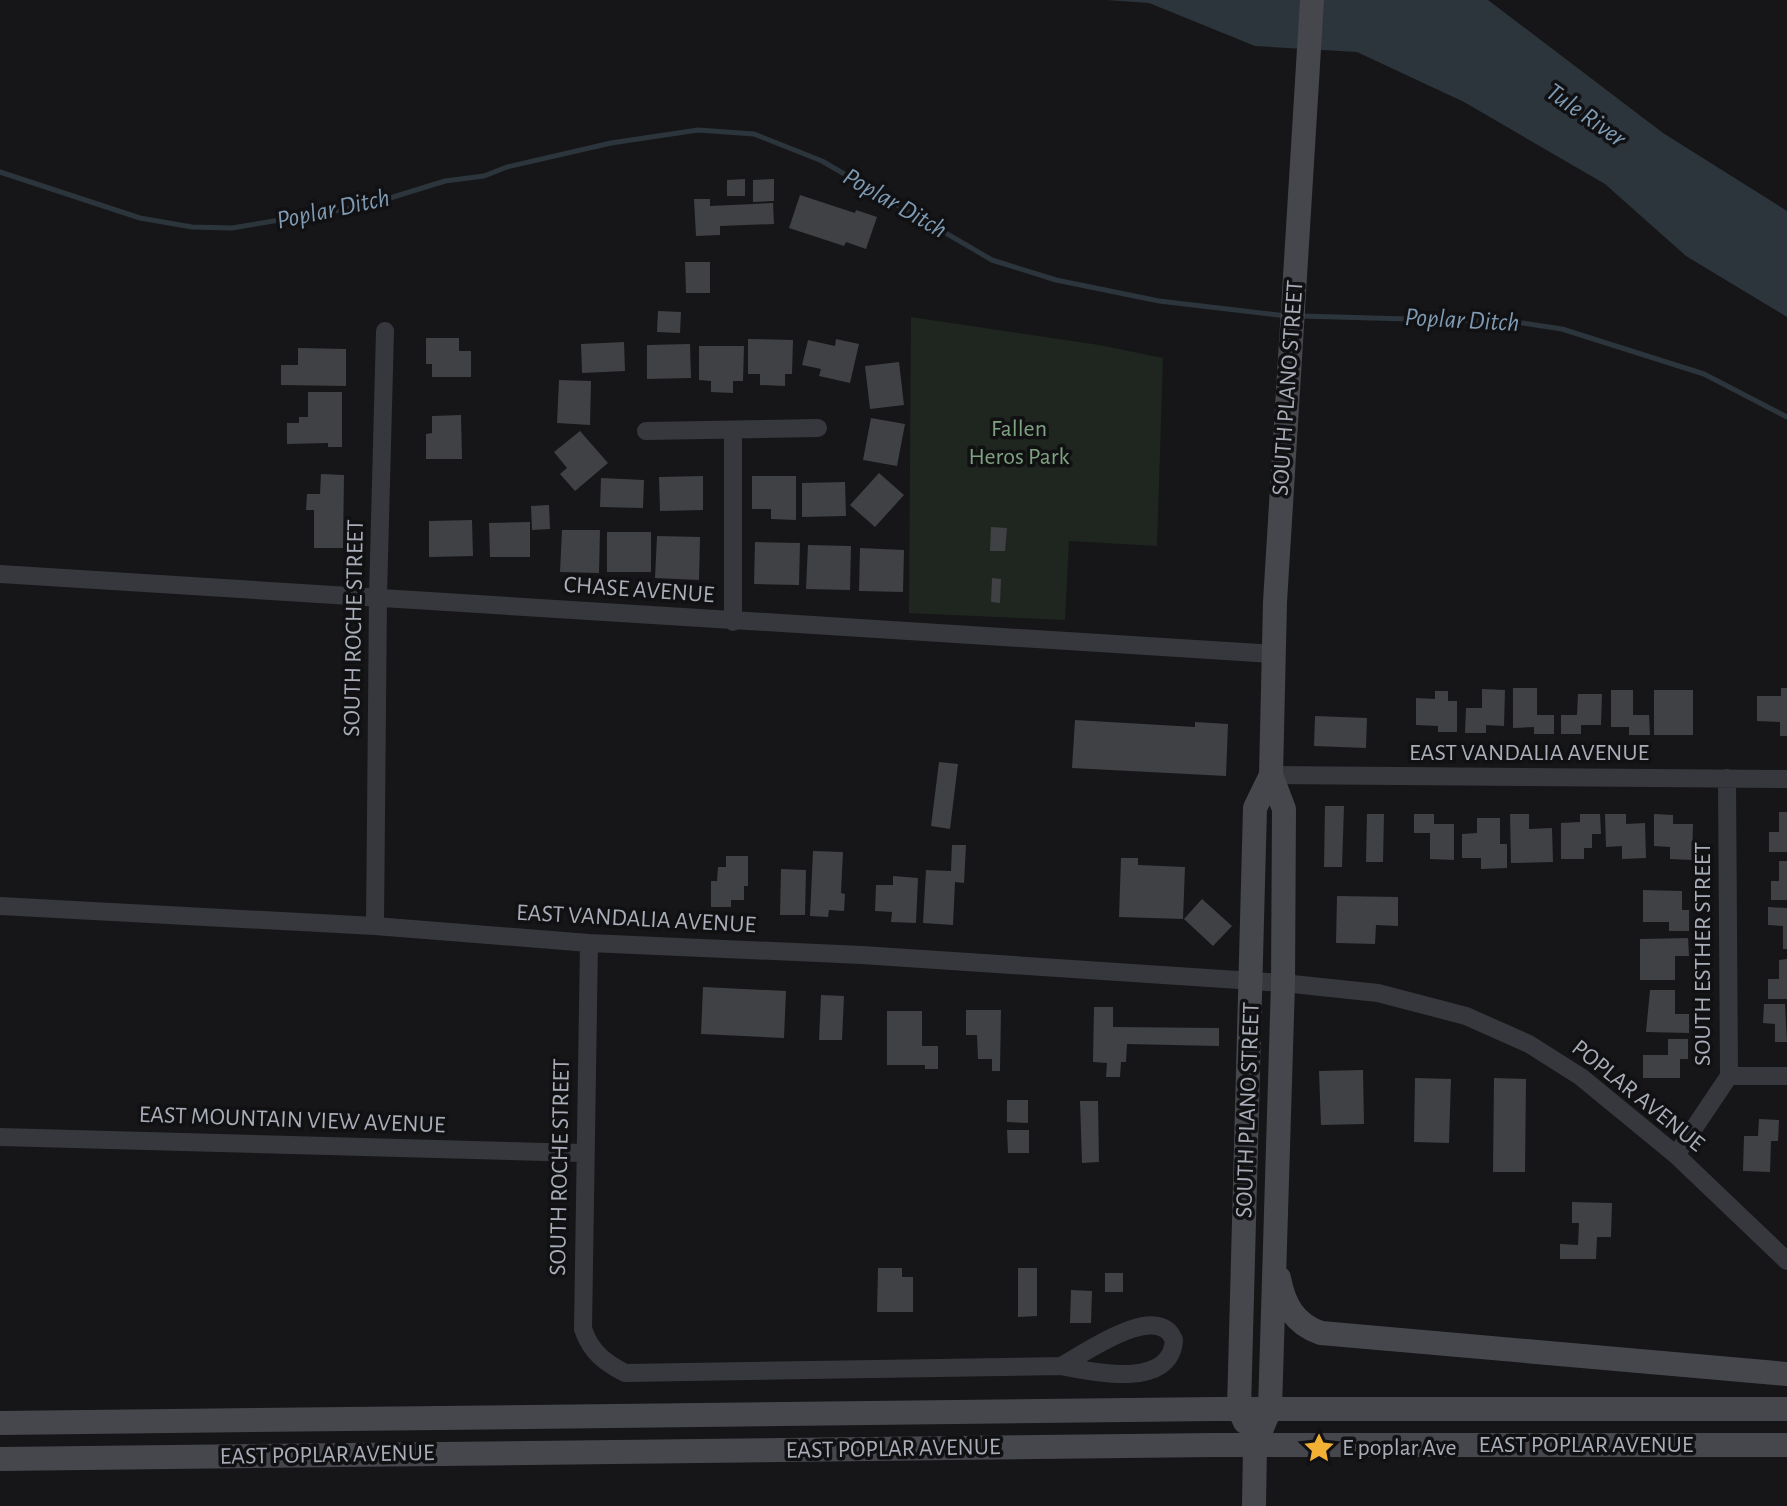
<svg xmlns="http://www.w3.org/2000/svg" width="1787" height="1506" viewBox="0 0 1787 1506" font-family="'Alegreya Sans',sans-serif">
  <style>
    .green { fill: #1e261f }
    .water { fill: #2c353c }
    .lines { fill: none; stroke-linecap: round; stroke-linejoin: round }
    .stream { stroke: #2c353c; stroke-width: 5 }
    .building { fill: #404145 }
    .street { stroke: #37383d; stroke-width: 18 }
    .secondary { stroke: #45474d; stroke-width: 24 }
    .labels { text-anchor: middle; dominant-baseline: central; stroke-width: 7; stroke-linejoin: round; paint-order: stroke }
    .street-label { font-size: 24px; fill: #a8adb8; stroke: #111113 }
    .park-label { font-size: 24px; fill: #7fa381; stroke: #111113 }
    .poi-label { font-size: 24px; fill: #a8adb8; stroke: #111113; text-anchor: start }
    .water-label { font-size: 26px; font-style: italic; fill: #7f9bb3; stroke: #111113 }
  </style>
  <rect width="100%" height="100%" fill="#161618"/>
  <path class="green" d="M911,317L1099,345L1163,358L1157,546L1069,541L1065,620L909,613Z"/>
  <path class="water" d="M1107,0H1488L1663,133L1787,211V317L1686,256L1605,184L1464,102L1357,52L1255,46L1149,3Z"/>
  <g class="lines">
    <path class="stream" d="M0,172L140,218L192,227L232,228L364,206L445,181L484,176L507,167L611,143L698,130L754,134L822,161L992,260L1056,280L1159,301L1287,316
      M1301,316L1516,322L1562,329L1704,374L1787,417"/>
  </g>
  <path class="building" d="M745,179V196H727V180Z
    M774,179V201L753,202V180Z
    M800,195L855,213L856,210L877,217L866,249L846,242L844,246L789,228Z
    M694,199H710V206L773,203L774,224L720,226V235L696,236Z
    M685,262H710V293H686Z
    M658,311L681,312L680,333L657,332Z
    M426,338H459V351H471V377H432V364H426Z
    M748,339L793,340L792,374H785V386L760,385V374H748Z
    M836,339L859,344L850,383L819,376L821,369L802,365L808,340L835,346Z
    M624,342L625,371L582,373L581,344Z
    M690,344L691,378L647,379V345Z
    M699,346H744L743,381H733V393L711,392V381L699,380Z
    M298,348L346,349V386L281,385V365H298Z
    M899,362L904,405L870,409L865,366Z
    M559,380L591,381L590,425L557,423Z
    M308,392H342V447H328V443L287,444V423H299V417H308Z
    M461,415L462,459H426V434L432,433V416Z
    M871,418L905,424L897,466L863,460Z
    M580,431L608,463L575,491L560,474L567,468L554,452Z
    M879,473L904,495L875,527L850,505Z
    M321,474L344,475L343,548H314V510H306L307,494H320Z
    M703,476V510L660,511L659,477Z
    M752,476H796V520L771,519V509H752Z
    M601,478L644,480L643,508L600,507Z
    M845,482L846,516L802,517V483Z
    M549,505L550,529L532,530L531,506Z
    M472,520L473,556L429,557V521Z
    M530,522V557H490L489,523Z
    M991,527L1007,528L1005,551H990Z
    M562,530H600L599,573L560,572Z
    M607,532H651V572H607Z
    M657,536L700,537L699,580L655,578Z
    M755,542L800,543L799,585L754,584Z
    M808,545L851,546L850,590L806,589Z
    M860,548L904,550L903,592L859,591Z
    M992,578L1001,579L1000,603L991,602Z
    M1513,688H1537V715H1554V734H1534V727L1513,728Z
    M1781,688H1787V736H1780V722L1757,721V696H1781Z
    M1482,689L1505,690L1504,726L1486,725V733H1465L1466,708H1482Z
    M1611,690H1633V715H1649L1650,735H1629V727H1611Z
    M1654,690H1693V735H1654Z
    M1435,691H1448V701H1457V732H1438V726L1416,725V698L1435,699Z
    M1578,694H1602L1601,725H1581V734H1561V715H1577Z
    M1315,716L1367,718L1366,748L1314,746Z
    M1075,720L1195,727V722L1228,724L1226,776L1072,768Z
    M939,762L958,764L950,829L931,826Z
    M1325,806H1344L1342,867H1324Z
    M1779,812H1787V852H1769V832H1779Z
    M1367,814H1384L1383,862H1366Z
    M1414,814H1434V824H1454V860L1430,859V833H1414Z
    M1510,814H1529V829L1552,828L1553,862L1511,863Z
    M1580,814H1600L1601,834H1592V848H1584V859H1561V823L1580,822Z
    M1605,814H1626V824L1645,823L1646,858L1622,859V846L1606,847Z
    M1654,814L1673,815V824H1693L1692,860L1670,859V847L1654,846Z
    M1477,818H1500V844H1507V868L1481,869V858H1462V834L1477,833Z
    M952,845H966L964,883L955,882L953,925L923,923L926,870L951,871Z
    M813,851L843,852L841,893L845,894L844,911L829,910L828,917L810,916Z
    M726,856H748V886H744V900H731V907H711V881H717L718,867H726Z
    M1121,858H1138V865L1185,867L1183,919L1119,917Z
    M1779,861H1787V900H1771V881H1779Z
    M781,869L806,870L805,915H780Z
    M893,876L918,878L916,923L891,922L892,912L875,911L876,885H893Z
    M1643,890L1682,891V910H1689V931H1669V922H1643Z
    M1337,896L1398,897V926L1376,925L1375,944L1336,943Z
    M1202,899L1232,926L1213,946L1184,919Z
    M1768,907L1787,908V949H1783V926L1768,925Z
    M1688,938L1689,956H1675V980H1640V939Z
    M1787,959V999H1768V979H1779V960Z
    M703,987L786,991L784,1038L701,1034Z
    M1650,990H1675V1014H1689V1033L1646,1032Z
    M821,995L844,996L842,1040H819Z
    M1764,1004H1785L1787,1042H1775V1024L1763,1023Z
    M1094,1007H1113V1027L1219,1028V1046L1127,1044L1126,1062H1121L1120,1077H1106L1107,1063L1093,1062Z
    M966,1010H1001L1000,1071H992V1059H978L977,1035H966Z
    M887,1011H922V1046H938V1069H925V1065H887Z
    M1668,1039H1688V1059H1680V1078H1643V1055H1668Z
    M1363,1070L1364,1124L1321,1125L1319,1071Z
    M1415,1078L1451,1079L1449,1143L1414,1142Z
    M1494,1078L1526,1079L1525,1172H1493Z
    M1007,1100H1028V1123L1007,1122Z
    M1080,1101H1098L1099,1162L1082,1163Z
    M1759,1119L1779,1120L1778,1141H1771L1770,1172L1743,1171L1744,1136H1758Z
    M1007,1130H1029V1153H1008Z
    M1572,1202L1612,1203L1611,1237H1597L1596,1259H1560V1244L1578,1245L1579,1223H1572Z
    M878,1268H902V1277H913V1312H877Z
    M1018,1268H1037V1316L1018,1317Z
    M1105,1273H1123V1292H1105Z
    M1071,1290L1092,1291L1091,1323H1070Z"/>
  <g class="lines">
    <path class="street" d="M646,431L818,428
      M0,574L1274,654
      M733,622V431
      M1271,775L1787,779
      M0,906L375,926L589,943L862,955L1283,983L1378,993L1466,1016L1529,1044L1581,1077L1676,1155L1787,1261
      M375,926L378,596L385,331
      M589,943L583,1329C591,1352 604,1362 625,1373L1061,1366C1092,1372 1171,1390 1174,1340C1159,1300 1085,1353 1061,1366
      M1729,1076H1787
      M0,1137L583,1153
      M1676,1155L1729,1076L1727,778"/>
    <path class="secondary" d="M1279,1278C1284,1304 1294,1324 1321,1333L1787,1374
      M1245,1422L1239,1409L1255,808L1271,775
      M0,1423L1216,1409H1787
      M0,1459L1216,1445H1787
      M1254,1506L1255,1445L1270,1409L1283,983L1284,809L1271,775L1275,602L1312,0"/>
  </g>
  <defs>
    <symbol id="sight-bare" viewBox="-9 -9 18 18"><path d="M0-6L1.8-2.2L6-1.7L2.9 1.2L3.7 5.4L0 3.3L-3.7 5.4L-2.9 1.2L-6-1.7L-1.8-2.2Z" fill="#f2b134" stroke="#111113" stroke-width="2.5" paint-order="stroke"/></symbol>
  </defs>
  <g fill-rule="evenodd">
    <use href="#sight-bare" x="1297" y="1426" width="44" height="44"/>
  </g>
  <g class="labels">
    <g class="street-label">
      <text transform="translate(1288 388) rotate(-86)">SOUTH PLANO STREET</text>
      <text transform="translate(639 590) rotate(4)">CHASE AVENUE</text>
      <text transform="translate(354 628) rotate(-89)">SOUTH ROCHE STREET</text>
      <text x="1529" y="753">EAST VANDALIA AVENUE</text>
      <text transform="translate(636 919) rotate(3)">EAST VANDALIA AVENUE</text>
      <text transform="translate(1703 954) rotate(-90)">SOUTH ESTHER STREET</text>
      <text transform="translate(1638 1096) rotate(39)">POPLAR AVENUE</text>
      <text transform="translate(1248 1110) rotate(-88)">SOUTH PLANO STREET</text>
      <text transform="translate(292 1120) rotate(2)">EAST MOUNTAIN VIEW AVENUE</text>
      <text transform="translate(560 1167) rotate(-89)">SOUTH ROCHE STREET</text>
      <text x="1586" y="1445">EAST POPLAR AVENUE</text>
      <text transform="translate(893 1449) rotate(-1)">EAST POPLAR AVENUE</text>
      <text transform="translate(327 1455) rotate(-1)">EAST POPLAR AVENUE</text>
    </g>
    <g class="park-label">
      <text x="1019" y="429">Fallen<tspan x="1019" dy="28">Heros Park</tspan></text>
    </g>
    <g class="poi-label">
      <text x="1342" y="1448">E poplar Ave</text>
    </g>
    <g class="water-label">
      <text transform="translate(1586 115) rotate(35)">Tule River</text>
      <text transform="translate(895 203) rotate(30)">Poplar Ditch</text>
      <text transform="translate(333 209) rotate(-12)">Poplar Ditch</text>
      <text transform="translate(1462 320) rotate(3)">Poplar Ditch</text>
    </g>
  </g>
</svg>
